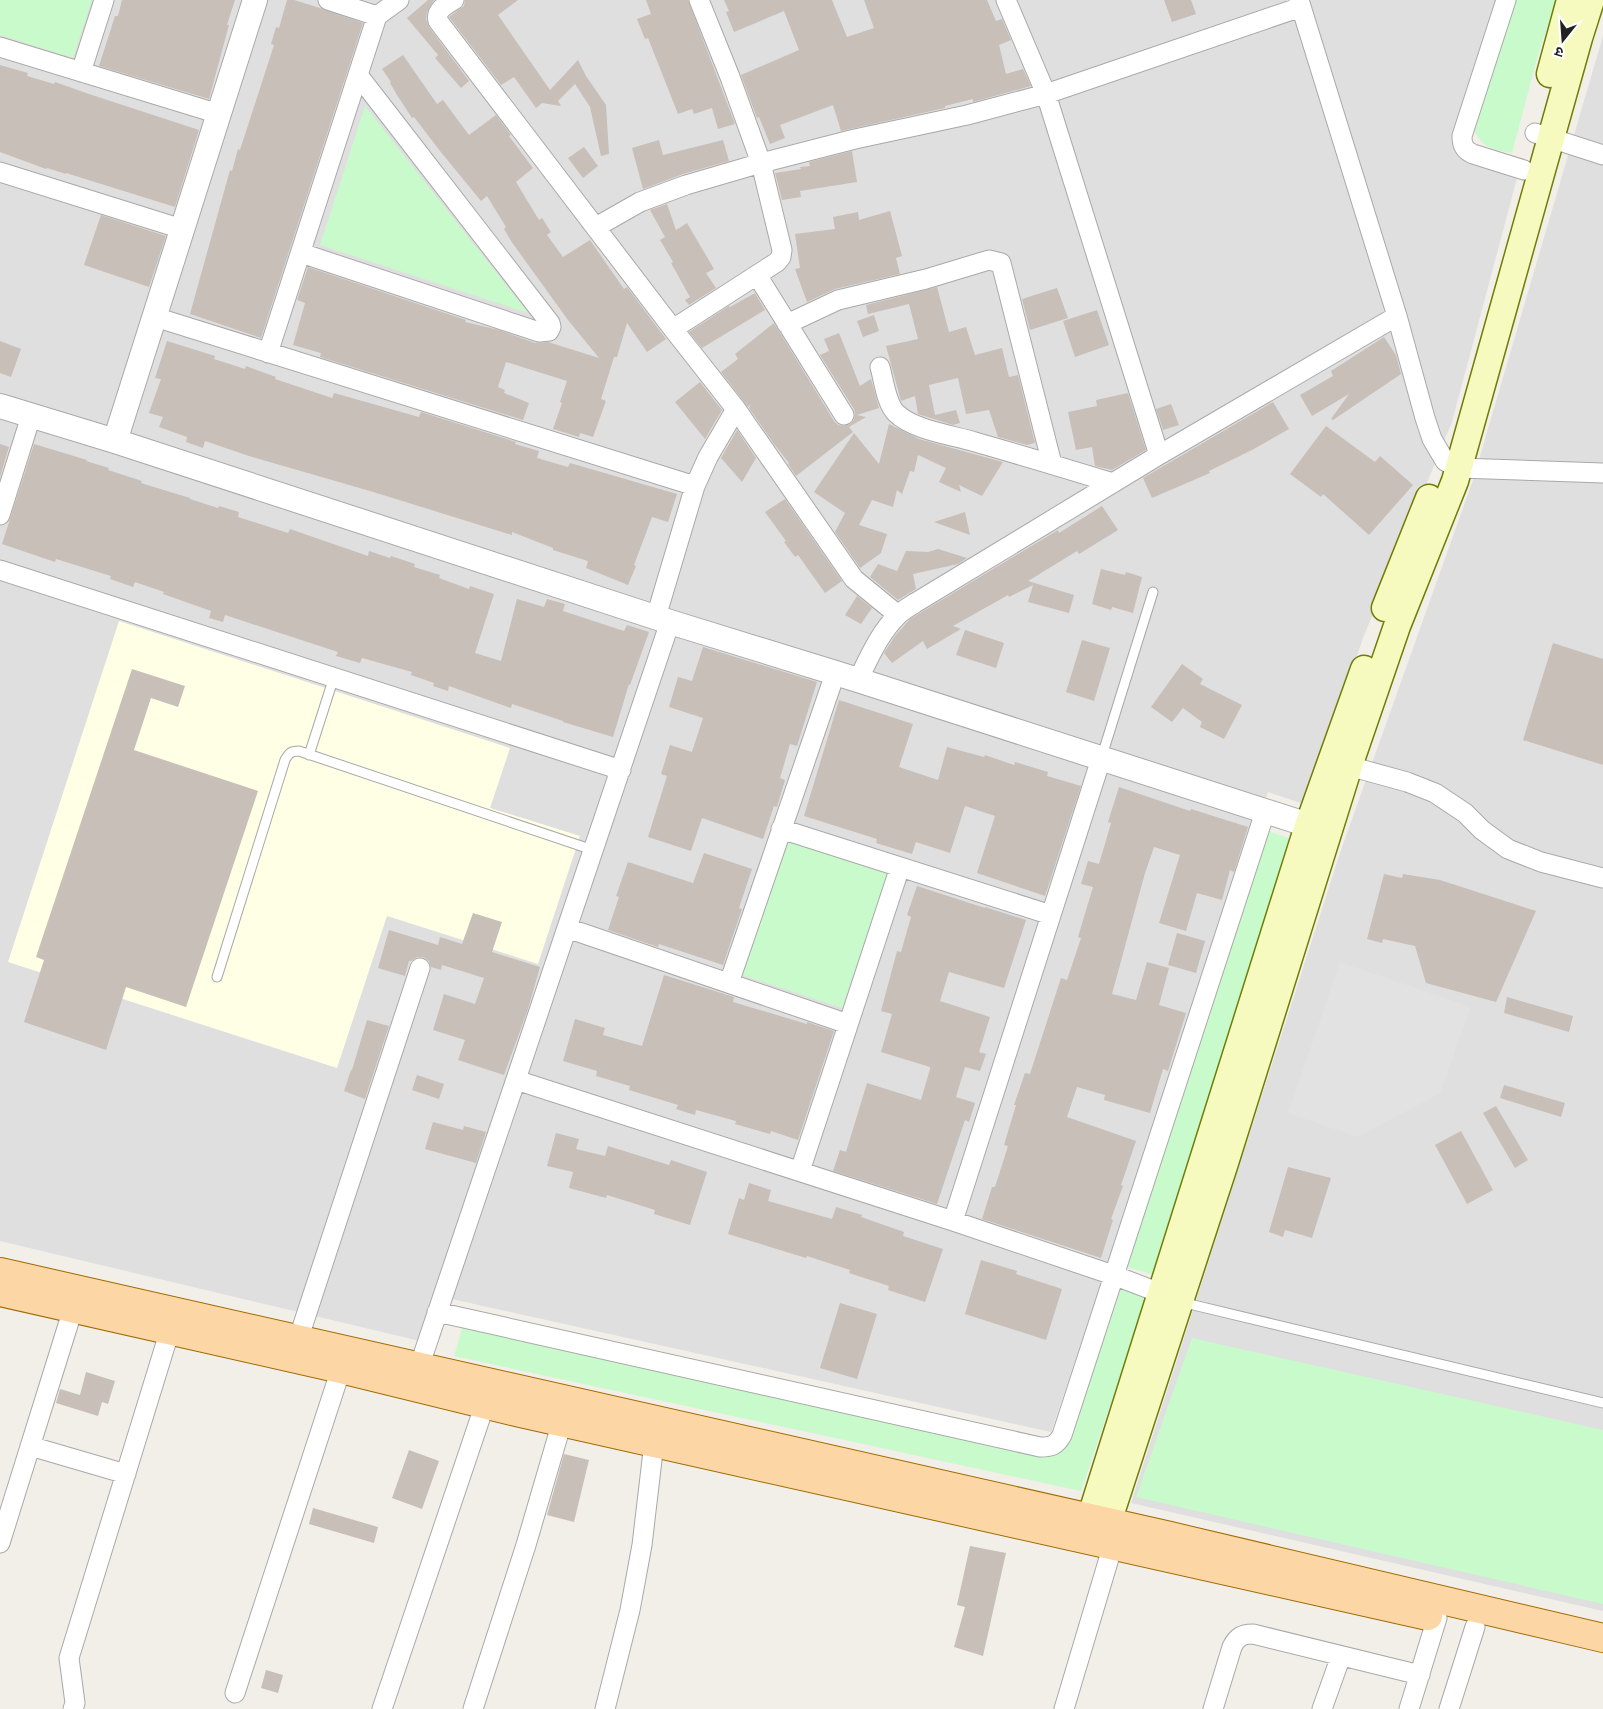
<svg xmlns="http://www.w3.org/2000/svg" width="1603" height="1709" viewBox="0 0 1603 1709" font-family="'Exo 2','Noto Sans Devanagari',sans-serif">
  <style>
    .residential { fill: #e0dfdf }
    .education { fill: #ffffe5 }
    .park { fill: #c8facc }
    .parking { fill: #e2e2e2 }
    .building { fill: #c7bfb8 }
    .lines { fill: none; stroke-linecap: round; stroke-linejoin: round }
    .service-casing { stroke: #a9a9a9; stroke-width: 11 }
    .minor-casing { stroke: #a9a9a9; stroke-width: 21 }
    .tertiary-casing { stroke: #a9a9a9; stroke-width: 26 }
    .secondary-casing { stroke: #707d05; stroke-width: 29 }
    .primary-casing { stroke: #a06b00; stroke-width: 30 }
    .service { stroke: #fff; stroke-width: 9 }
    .minor { stroke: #fff; stroke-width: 19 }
    .tertiary { stroke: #fff; stroke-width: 24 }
    .secondary { stroke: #f7fabf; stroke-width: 26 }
    .primary { stroke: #fcd6a4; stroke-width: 28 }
  </style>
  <rect width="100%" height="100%" fill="#f2efe9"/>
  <path class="residential" d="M0,0H1501L1454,152L1519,171L1452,422L1363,638L1307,805L1268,792L1051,1432L434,1295L420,1341L0,1241Z
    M1603,36V1611L1131,1503L1341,850L1473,480Z"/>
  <path class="education" d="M119,621L510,748L490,808L580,836L538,964L387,916L337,1068L8,962Z"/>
  <path class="park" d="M0,0H92L73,58L0,35Z
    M1513,0H1556L1538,55L1512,153C1487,149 1482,147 1471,124Z
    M365,106L528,313L320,245Z
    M1268,831L1292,839L1154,1275L1124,1266Z
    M786,841L887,874L842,1008L742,975Z
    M1119,1283L1149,1291L1081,1491L454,1356L467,1312L1065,1446Z
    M1192,1338L1603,1430V1604L1136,1497Z"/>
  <path class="parking" d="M1340,962L1471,1007L1440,1093L1358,1137L1288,1113Z"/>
  <path class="building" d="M122,0H235L227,25H229L209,99L99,66L115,16H118Z
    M287,0H294L320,8L363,23L261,338L190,314L230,170L232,171L238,149L240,150L274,45L271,44L276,27L279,28Z
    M428,0H434L427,12L426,19L429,27L469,81L461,88L435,58L438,55L407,18Z
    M465,0H518L498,15L550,90L578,60L586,76L606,105L609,154L601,156L590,107L575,84L558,101L561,106L542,103L536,108L514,77L501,85L449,17L464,6Z
    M646,0H688L735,124L718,129L712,108L694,114L692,109L678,114L648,38L645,39L637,19L651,14Z
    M724,0H832L847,37L874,28L864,0H987L996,21L1002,19L1011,40L999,45L1006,74L1023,69L1031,86L973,102V99L945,106V108L841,131L833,105L780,125L785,138L770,144L759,117L757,118L741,75L799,50L784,11L734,32L726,12L729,11Z
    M1164,0H1191L1196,14L1172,22Z
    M403,55L437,104L443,100L469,135L496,115L511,135L509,136L533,168L516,182L539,220L542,218L551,232L547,235L563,257L590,240L624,289L627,287L666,339L647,352L627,323L617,357H614L601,399L606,401L593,437L580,433L579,437L553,429L562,403L560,402L567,381L506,362L498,387L505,390L504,393L529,403L523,420L320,357L321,353L293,345L305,303L297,300L308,267L466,320L465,322L499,330L535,343L548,342L599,358L568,320L511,241L504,229L506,227L487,196L481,201L440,151L414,117L412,118L397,95L390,83L391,82L382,69Z
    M0,65L28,73L27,76L54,84L55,82L89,94L199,130L175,207L66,173V174L47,168L46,169L0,152Z
    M659,140L663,155L723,140L729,161L683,174L643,189L632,148Z
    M584,147L598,166L583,178L568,158Z
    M852,151L857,182L800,191L801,197L782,200L775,173L801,169L800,167L810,166L809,162Z
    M667,204L676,230L687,223L714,269L706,273L716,288L689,305L685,300L690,297L671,263L673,262L660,240L665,237L650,210Z
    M890,211L902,256L896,258L900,274L835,289L807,302L795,269L800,268L795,234L835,229L833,217L858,212L859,220Z
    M101,215L166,236L149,287L84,265Z
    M937,287L949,332L966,327L975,355L1002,348L1009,377L1018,375L1035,443L1027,445L998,437L989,410L966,414L958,378L929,385L935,415L956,410L960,423L953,425L918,414L915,396L901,401L886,346L918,339L909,304L868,314L866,305Z
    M1057,288L1068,318L1030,330L1022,299Z
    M755,293L765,310L702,348L689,332L729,306L730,307Z
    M1097,310L1109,345L1075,357L1063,321Z
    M874,315L879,331L863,337L857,321Z
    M774,323L834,421L838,425L844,426L850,424L854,420L855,414L854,409L820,355L829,351L824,339L839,333L860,386L871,379L879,408L857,415L866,417L849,427L853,432L796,476L788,464L789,463L774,444L749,408L751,404L748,407L721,372L738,359L735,354Z
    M1384,337L1396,355L1401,374L1333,420L1331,419L1349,394L1312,416L1300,395L1333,376L1331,371Z
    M0,341L21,349L11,377L0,373Z
    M167,341L215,356L214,359L245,369L246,366L276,377L275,379L332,398L334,393L419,417L421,412L516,442L515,444L539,451L537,458L568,467L570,463L677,494L668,522L652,517L634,565L636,566L628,585L586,568L588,561L553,550V548L512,532V535L370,491L249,456L205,441L203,448L186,442L187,437L159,427L163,417L149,413L161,379L155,378Z
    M700,382L722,410L705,439L675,402Z
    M1128,393L1146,450L1112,470L1095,466L1092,447L1076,450L1068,412L1097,406L1096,400Z
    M1273,402L1289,429L1252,450L1209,471L1210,473L1152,498L1143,478Z
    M1171,404L1179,425L1163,430L1156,409Z
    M889,424L919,439L1003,462L982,496L959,485L961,492L939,482L946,468L918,455L914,472L910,471L902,494L897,490L893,507L872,500L859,525L887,534L881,553L860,568L835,532L845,513L814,492L854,433L879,464Z
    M1326,426L1375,462L1380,456L1413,485L1369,535L1323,494L1321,497L1290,474Z
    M737,430L756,458L742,482L721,458Z
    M0,444L9,447L0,477Z
    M34,444L87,460L86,461L109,468L108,470L142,481L141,483L190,498V499L218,508L219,506L239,512L238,517L288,533L290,529L368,556L369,551L390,558L391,556L415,564L414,567L440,575L439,578L469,589L470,586L494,594L475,653L501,661L517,599L544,607L547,599L565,604L563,611L624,631L627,625L649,632L630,685L629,684L613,737L563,722V721L512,704L511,708L449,686L448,691L433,686L434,683L411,675L412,672L362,658L360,663L336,656L338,652L225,615L223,622L209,618L211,611L163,594L164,592L135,582L133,587L110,579L111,576L56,559L55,562L2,544Z
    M785,499L842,581L825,593L798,555L795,557L784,542L786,541L765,512Z
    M1102,506L1118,530L1079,554L1077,551L1028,581L1074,595L1069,613L1028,602L1033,585L1009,597L1008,595L953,626L961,629L927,649L923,641L892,663L884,653L895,636L910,619L1058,530L1059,533Z
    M965,512L970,535L934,522Z
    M938,549L967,558L958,564L913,574L916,589L898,600L870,577L878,564L897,571L906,551L928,552Z
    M1101,569L1125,575L1126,572L1142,577L1133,613L1112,607L1111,610L1092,604Z
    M857,596L872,608L861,624L845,615Z
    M965,630L1004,643L996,668L956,655Z
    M1082,640L1110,648L1094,701L1066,692Z
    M1553,643L1603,659V765L1523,740Z
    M703,647L817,682L797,746L790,744L780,778L785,780L777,807L774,806L763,839L702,818L691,851L648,837L667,776L661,774L670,745L692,752L703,718L669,707L678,677L692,681Z
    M1182,664L1203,679L1200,684L1242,705L1224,739L1200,727L1202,722L1183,708L1172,722L1151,707Z
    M132,669L185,686L178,707L151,698L134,750L258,791L186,1007L126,987L106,1050L24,1022L44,960L36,957Z
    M839,700L913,724L899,767L938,780L947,747L984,757L985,755L1014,765L1015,762L1048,772L1047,776L1081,786L1045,896L977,873L995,816L965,806L950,853L916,842L912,854L876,843L877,839L804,816Z
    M1119,787L1190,811L1191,809L1248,827L1234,872L1230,870L1222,900L1197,893L1186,931L1159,923L1180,855L1154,847L1145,873L1112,994L1136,1000L1147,962L1169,968L1159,1005L1186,1013L1168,1071L1163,1069L1150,1113L1104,1100L1105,1095L1077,1087L1067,1117L1136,1141L1121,1185L1123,1186L1111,1219L1113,1220L1101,1258L982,1219L992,1187H995L1008,1146L1004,1145L1016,1105H1014L1025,1073L1030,1074L1061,978L1067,980L1081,938L1078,937L1093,887L1081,884L1088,861L1099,864L1111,823L1108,822Z
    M704,853L752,869L739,908L742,909L723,965L659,944L658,947L608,930L619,897L616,896L628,862L693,883Z
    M1384,874L1402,878L1403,874L1440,880L1536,911L1496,1002L1426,983L1415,946L1383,939L1382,943L1367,939Z
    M917,886L985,908V907L1026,920L1004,988L949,972L940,1001L990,1017L979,1052L986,1054L980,1071L965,1067L956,1097L975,1103L969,1122L965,1120L937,1204L833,1171L840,1150L846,1152L867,1083L921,1100L930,1069V1067L881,1052L892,1014L881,1011L897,951L901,952L911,917L907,915Z
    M473,913L502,922L492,952L540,967L528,1009L504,1075L458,1060L465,1040L433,1030L444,994L475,1004L484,978L442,965L441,970L431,967L429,961L423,957H417L411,961H409L405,976L378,968L389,930L438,945L440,937L462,944Z
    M1177,933L1205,941L1196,973L1168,965Z
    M664,975L734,997L733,1002L807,1024V1022L834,1031L798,1140L771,1131L770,1134L735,1124L736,1121L696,1110L695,1115L676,1109L678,1105L629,1090L630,1086L596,1076L597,1071L563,1061L575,1019L605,1028L603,1035L642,1046Z
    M1507,997L1573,1016L1569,1032L1504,1013Z
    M367,1020L389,1026L365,1099L344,1091L351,1070H352Z
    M417,1075L444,1084L439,1099L412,1090Z
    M1504,1085L1565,1103L1561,1117L1500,1098Z
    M1496,1106L1528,1160L1515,1168L1483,1113Z
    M433,1122L463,1130L464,1126L486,1132L476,1163L425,1149Z
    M1461,1131L1493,1190L1467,1204L1435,1145Z
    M556,1133L579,1139L576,1149L605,1156L608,1146L669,1165L671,1160L707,1172L690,1225L654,1214L655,1210L607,1195L606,1198L569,1188L573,1172L547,1166Z
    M1288,1167L1331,1178L1312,1238L1285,1230L1283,1237L1269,1232Z
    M749,1183L771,1190L768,1201L832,1219L836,1207L862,1215L861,1217L904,1232L903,1236L943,1249L925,1302L888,1290L889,1286L849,1273L850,1270L807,1256L806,1258L728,1234L739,1198L744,1200Z
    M981,1260L1017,1271L1016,1274L1062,1289L1046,1340L965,1314Z
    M840,1303L877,1314L857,1379L820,1368Z
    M86,1372L115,1381L108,1404L102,1402L98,1416L56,1403L60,1389L80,1395Z
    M409,1450L439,1461L422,1509L392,1498Z
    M564,1454L589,1460L574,1522L547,1515Z
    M313,1508L378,1527L374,1543L309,1524Z
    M970,1546L1006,1553L983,1656L954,1647L965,1607L957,1605Z
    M266,1670L283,1675L278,1693L261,1688Z"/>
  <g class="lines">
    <defs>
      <path id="service" d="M309,755L334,677
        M1101,759L1153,592
        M217,977L285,760C289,753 291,751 299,751L593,850
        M1181,1302L1603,1403"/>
      <path id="minor" d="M454,0C446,5 435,10 438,21L673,329L736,409L854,579L898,615
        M1006,0L1046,94L1159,455
        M1299,0L1397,316L1425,418L1432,439L1445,461L1459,468L1603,473
        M1506,0L1462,136C1462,145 1464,150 1473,154L1524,170
        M377,16L399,0
        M0,47L219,114
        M81,72L104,0
        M1535,133L1603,155
        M0,172L182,229
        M596,227L640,202L686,185L761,163L855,139L967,115L1046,94L1301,7
        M301,253L539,332L549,331L551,327L550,323L358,75
        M757,275L844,415
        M155,317L695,486
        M787,324L838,300L926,279L989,260L1001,263L1052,464
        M673,329L777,262L781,257L782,250L761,163L730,77L699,0
        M268,353L377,16L328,0
        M880,367C884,381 886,403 896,413C913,430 952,435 975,442C1021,455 1067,469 1113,483
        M0,515L31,416
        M0,570L621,770
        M656,617L695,486L708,457L736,409
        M858,680C869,658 880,632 898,615C903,610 909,607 915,603L1159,455L1397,316
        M1349,766L1407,782L1435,793L1465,813L1482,830L1508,849L1541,862L1603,878
        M781,829L1051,915
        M567,928L848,1024
        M729,983L835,674
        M516,1080L953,1221L1113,1275L1173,1298
        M800,1171L900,867
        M953,1221L1101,759
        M437,1312L1040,1447C1051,1447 1056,1446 1062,1435L1265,812
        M295,1349L420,968
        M416,1376L670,622
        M30,1446L126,1474
        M0,1543L73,1309
        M235,1693L341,1369
        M73,1709L75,1703L69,1658L170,1330
        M382,1709L485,1404
        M473,1709L526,1545L562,1422
        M605,1709L630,1610L642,1545L654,1443
        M1064,1709L1113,1545
        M1213,1709L1232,1647C1237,1637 1242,1634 1253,1634L1420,1675
        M1322,1709L1341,1656
        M1409,1709L1437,1618
        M1449,1709L1475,1627"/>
      <path id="tertiary" d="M0,406L115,441L670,622L858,680L1327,831
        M115,441L255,0"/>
      <path id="secondary" d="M1550,74L1570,0
        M1385,608L1429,498
        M1084,1538L1308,826L1364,669
        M1102,1543L1108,1522L1224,1166L1349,766L1397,626L1455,481L1579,38L1591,0"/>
      <path id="primary" d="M0,1272L1170,1536L1603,1638
        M0,1292L341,1369L520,1413L1428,1616"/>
    </defs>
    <use href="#service" class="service-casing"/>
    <use href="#minor" class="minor-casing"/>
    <use href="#tertiary" class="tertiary-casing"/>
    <use href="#secondary" class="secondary-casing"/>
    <use href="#primary" class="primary-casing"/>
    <use href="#service" class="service"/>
    <use href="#minor" class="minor"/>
    <use href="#tertiary" class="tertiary"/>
    <use href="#secondary" class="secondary"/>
    <use href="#primary" class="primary"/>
  </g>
  <g transform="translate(1563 40) rotate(197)" stroke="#ffffff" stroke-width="4" paint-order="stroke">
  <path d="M0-4L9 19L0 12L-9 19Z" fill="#222222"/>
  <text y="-8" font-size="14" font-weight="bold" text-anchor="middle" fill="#222222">उ</text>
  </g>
</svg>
